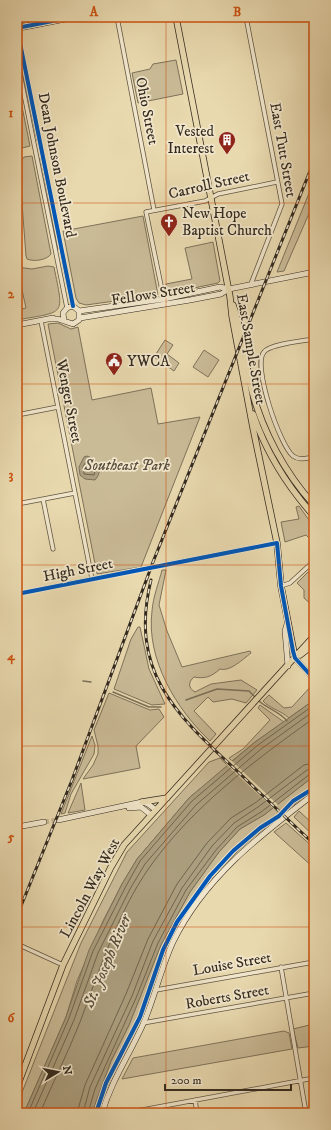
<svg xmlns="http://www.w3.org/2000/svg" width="331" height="1130" viewBox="0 0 331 1130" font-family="'IM FELL DW Pica',serif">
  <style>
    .green { fill: #cabb97; stroke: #7e725b }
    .water { fill: #ab9e7e; stroke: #7b7058 }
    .pier { fill: #e9d9af }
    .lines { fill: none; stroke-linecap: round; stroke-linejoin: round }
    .shore { stroke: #6f644e; stroke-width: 1 }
    .stream { stroke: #7b7058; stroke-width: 1.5 }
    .street-tunnel { stroke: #c5b692; stroke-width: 3.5; stroke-dasharray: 3.5 2; stroke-linecap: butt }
    .secondary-tunnel { stroke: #c5b692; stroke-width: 5; stroke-dasharray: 5 2.5; stroke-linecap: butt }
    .street-casing { stroke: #605643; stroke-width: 5 }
    .secondary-casing { stroke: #332a1f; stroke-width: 6 }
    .primary-casing { stroke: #332a1f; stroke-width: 7 }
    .street { stroke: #f1e6cb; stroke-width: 3.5 }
    .secondary { stroke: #f1e6cb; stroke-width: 5 }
    .primary { stroke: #e9d9af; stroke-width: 5.5 }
    .rail-casing { stroke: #332a1f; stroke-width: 3 }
    .rail { stroke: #f1e6cb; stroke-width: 1.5; stroke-dasharray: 4.5; stroke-linecap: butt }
    .cycleway-casing { stroke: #f1e6cb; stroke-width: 6 }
    .cycleway { stroke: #0057b8; stroke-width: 4 }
    .grid { fill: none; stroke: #cd520f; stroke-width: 1; stroke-opacity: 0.55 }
    .labels { text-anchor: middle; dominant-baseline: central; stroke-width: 3.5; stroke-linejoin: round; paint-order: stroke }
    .street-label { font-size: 15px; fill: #332a1f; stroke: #f1e6cb }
    .poi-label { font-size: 15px; fill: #332a1f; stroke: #f1e6cb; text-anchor: start }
    .park-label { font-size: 15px; font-style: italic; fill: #594e3d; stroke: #f1e6cb }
    .water-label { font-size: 16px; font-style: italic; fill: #574d3c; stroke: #f1e6cb }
    .neatline { fill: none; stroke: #cd520f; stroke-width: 1.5 }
    .grid-label { font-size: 13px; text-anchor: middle; font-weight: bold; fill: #cd520f }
  </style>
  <rect width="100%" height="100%" fill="#e9d9af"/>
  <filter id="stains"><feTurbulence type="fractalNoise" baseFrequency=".005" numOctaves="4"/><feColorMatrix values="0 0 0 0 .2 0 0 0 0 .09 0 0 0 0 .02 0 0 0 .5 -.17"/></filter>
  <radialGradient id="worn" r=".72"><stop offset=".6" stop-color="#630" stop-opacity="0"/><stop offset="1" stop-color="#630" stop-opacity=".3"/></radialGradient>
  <path class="green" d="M17,40L37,140V141L17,48Z
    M176,60L183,94L138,103L132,73L150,69L153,64Z
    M17,82L30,146L22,148L17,145Z
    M32,156L51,254C47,260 34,262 27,259L26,256L19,164L24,157Z
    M40,158L41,159L58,250L39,160Z
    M314,181V202L284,271L277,272Z
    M143,216L158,295L86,305L79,303L76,298L63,231Z
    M213,242L220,281L218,283L170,293L167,291L166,284L192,279L185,248Z
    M48,266L54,267C64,317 66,311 17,320V310L26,308L17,267L32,269Z
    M58,323L71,329L78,327L92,400L151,388L158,424L200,417L141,567L97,574L48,324Z
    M165,340L173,345L167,354L179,363L174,371L154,357Z
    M204,350L219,360L208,377L193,367Z
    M299,506L309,520L314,523V543L306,535L285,542L281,522L299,519L296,507Z
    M314,566V607L304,598V590L297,583Z
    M162,570H166L159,605L167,631L182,667L250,651L251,653C243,659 230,672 220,669C211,677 205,679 194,677C188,682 188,688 195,692L211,684L241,680L257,690L246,703L232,699L213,702L208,697L194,711L216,734L210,741C176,709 146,659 152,611C153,597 159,582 162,570Z
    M138,627H140L149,669L165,704L152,705L114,689L131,639Z
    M313,684L314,700L289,718C280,710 269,708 263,701L269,695L284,708L292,707Z
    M109,693L150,710L159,709L164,717L136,746L140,768L83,779L93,765L98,754V746L94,730Z
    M260,705L284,722L255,742L232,761L229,758L243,749L270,720L258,708Z
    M92,736L95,745L94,754L71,794L65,813L61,814Z
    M220,758L228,766L189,798L137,859L122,884L103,921L77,981L66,1017L24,1113H17V1105L81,943L127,852L209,762Z
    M314,776V789C258,833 202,873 170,939C157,966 151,995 139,1022C135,1032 129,1041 124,1051C113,1071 105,1092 98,1113H92L111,1061L129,1025L161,944L190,892L219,852L240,829L264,815Z
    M81,783L85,810L68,813Z
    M299,811L314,825V836L294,817Z
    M286,823L314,848V868L274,832Z
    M314,1024V1046L298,1048L293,1029Z
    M284,1031L289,1033L292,1049L122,1079L133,1058Z"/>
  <path class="water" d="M87,456C98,460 104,470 95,480L85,479L80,475L79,467L84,457Z
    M314,700V776L264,815L240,829L219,852L190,892L161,945L129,1025L111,1061L92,1113H24L66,1017L89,950L122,884L137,859L189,798L255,742Z"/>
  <path class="pier" d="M231,760L232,761L278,805L274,809L226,764Z"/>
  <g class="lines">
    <path class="shore" d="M87,461L93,464L96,468L94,475L84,474L83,467Z
      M28,1113L69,1018L93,951L126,886L140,861L192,801L258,745L314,705
      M33,1113L74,1020L98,953L130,889L145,864L196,805L261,749L314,711
      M40,1113C53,1082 68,1053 80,1022C100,969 117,914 149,868C192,807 254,761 314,718
      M77,1113L85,1085L126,994L148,939L177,884L207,843L231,818L255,803L304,765L314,763
      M83,1113L90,1087L132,996L153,941L182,888L212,846L234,823L258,807L307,770L314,769
      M88,1113L95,1089L136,998L158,943L186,890L216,850L237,827L261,812L310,774H314"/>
    <path class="stream" d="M83,681L91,682
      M113,692L149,707H161
      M186,700L217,689L249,691L255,697
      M258,700C267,709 279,711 287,721"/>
    <path class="street-tunnel" d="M143,569L164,565"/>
    <path class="secondary-tunnel" d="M44,822L58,820"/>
    <defs>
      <path id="street" d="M117,17L154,210
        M246,17L282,204L251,284
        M17,28L73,306
        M17,59L67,308
        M164,300L146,212L205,201L218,194L277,182
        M41,321L92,579
        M314,339C303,341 270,344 264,352C252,365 280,446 293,456C300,461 307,458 314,457
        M17,415L58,407
        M43,499L53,549
        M17,504L75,493
        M164,565L277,543
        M281,586L290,583L314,561
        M17,594L143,569
        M17,944L63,965
        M281,967L306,1113
        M156,990L314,962
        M143,1023L314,993
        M195,1100L197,1113
        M126,1113L314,1078"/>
      <path id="secondary" d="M79,311L164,299L220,287L229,289
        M80,318L190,300L221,294L229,289L314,272
        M50,319H58L73,324L79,320V311L73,306L67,308L63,313L64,321
        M17,325L53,318
        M287,624L285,631L288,666
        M295,658L314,679
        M129,808L141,807L151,815
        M58,820L142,802L148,804L156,810
        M17,827L44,822
        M102,1113C112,1079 130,1054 144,1022C155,996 161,968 173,942C204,878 259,836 314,794"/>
      <path id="primary" d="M176,17L230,297L232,316L253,428L277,543L281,586L295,658
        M17,28L73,17
        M233,305C243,332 245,362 252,391C263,432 285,473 314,505
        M253,414C266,452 287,486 314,516
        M300,655L314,644
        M142,802L167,798
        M17,1087L63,965L111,867L124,845L314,636"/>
    </defs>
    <use href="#street" class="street-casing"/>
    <use href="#secondary" class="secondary-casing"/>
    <use href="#primary" class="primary-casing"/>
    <use href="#street" class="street"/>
    <use href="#secondary" class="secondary"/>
    <use href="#primary" class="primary"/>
    <defs>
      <path id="rail" d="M151,580C129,670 174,713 235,769C261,794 287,819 314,844
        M17,916L72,780L153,562L314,161"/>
    </defs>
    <use href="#rail" class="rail-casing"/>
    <use href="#rail" class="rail"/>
    <defs>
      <path id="cycleway" d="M17,28L73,306
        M17,28L73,17
        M17,594L277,543L281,586L293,651L295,658L314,679
        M96,1113L106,1083L140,1017L163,950L177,922L210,876L233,851L260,828L279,816L293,801L314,788"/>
    </defs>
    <use href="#cycleway" class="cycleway-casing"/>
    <use href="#cycleway" class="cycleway"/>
  </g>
  <path class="grid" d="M166,17V1113M17,203H314M17,384H314M17,565H314M17,746H314M17,927H314"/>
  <defs>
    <symbol id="building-pin" viewBox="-11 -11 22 30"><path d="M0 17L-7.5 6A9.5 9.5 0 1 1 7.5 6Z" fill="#8f2418" stroke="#f1e6cb"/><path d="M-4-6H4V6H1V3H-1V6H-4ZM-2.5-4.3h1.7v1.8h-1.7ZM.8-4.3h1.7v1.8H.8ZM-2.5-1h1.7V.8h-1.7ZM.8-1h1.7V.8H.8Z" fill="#fff"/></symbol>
    <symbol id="church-pin" viewBox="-11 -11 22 30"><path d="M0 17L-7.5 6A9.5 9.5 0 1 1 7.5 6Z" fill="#8f2418" stroke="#f1e6cb"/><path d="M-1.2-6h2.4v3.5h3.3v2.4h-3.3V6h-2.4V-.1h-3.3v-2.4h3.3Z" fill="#fff"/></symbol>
    <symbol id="civic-pin" viewBox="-11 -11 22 30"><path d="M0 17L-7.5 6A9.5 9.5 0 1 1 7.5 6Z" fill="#8f2418" stroke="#f1e6cb"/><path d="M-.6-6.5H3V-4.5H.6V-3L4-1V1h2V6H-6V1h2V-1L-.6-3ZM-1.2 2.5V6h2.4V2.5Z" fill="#fff"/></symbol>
  </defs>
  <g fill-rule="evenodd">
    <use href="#building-pin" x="217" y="130" width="20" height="27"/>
    <use href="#church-pin" x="159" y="212" width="20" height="27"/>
    <use href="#civic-pin" x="104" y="351" width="20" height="27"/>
  </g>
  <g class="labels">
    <g class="street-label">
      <text transform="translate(147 111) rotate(79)">Ohio Street</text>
      <text transform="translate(283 150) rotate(80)">East Tutt Street</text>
      <text transform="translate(57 165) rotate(79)">Dean Johnson Boulevard</text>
      <text transform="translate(209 185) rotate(-13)">Carroll Street</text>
      <text transform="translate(153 294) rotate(-9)">Fellows Street</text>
      <text transform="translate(251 349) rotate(80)">East Sample Street</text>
      <text transform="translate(69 401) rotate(79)">Wenger Street</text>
      <text transform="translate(78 570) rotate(-11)">High Street</text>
      <text transform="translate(90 888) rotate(-62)">Lincoln Way West</text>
      <text transform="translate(232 964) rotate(-10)">Louise Street</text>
      <text transform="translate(227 997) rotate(-10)">Roberts Street</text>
    </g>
    <g class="poi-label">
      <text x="214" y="131" text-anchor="end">Vested<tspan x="214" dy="17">Interest</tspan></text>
      <text x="182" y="213">New Hope<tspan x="182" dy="17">Baptist Church</tspan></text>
      <text x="127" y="361">YWCA</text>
    </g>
    <g class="park-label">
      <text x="127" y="465">Southeast Park</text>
    </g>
    <g class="water-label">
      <text transform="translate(107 961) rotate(-67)">St. Joseph River</text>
    </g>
  </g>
  <rect width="331" height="1130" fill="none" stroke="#e9d9af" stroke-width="44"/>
  <g transform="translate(58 1072) rotate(80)" stroke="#f1e6cb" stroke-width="3" paint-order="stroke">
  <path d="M0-3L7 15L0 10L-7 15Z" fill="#332a1f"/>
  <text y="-6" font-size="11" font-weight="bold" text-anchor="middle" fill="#332a1f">N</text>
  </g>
  <path d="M165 1084v6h126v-6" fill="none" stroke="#332a1f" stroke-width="2"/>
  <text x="171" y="1084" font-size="12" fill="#332a1f" stroke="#f1e6cb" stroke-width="3" paint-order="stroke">200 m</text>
  <rect x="22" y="22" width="287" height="1086" class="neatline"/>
  <g class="grid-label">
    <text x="94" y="16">A</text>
    <text x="237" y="16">B</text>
    <text x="11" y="117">1</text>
    <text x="11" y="298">2</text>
    <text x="11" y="479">3</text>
    <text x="11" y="660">4</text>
    <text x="11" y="841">5</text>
    <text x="11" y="1022">6</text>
  </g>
  <rect width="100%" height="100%" filter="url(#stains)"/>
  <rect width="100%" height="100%" fill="url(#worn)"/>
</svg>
